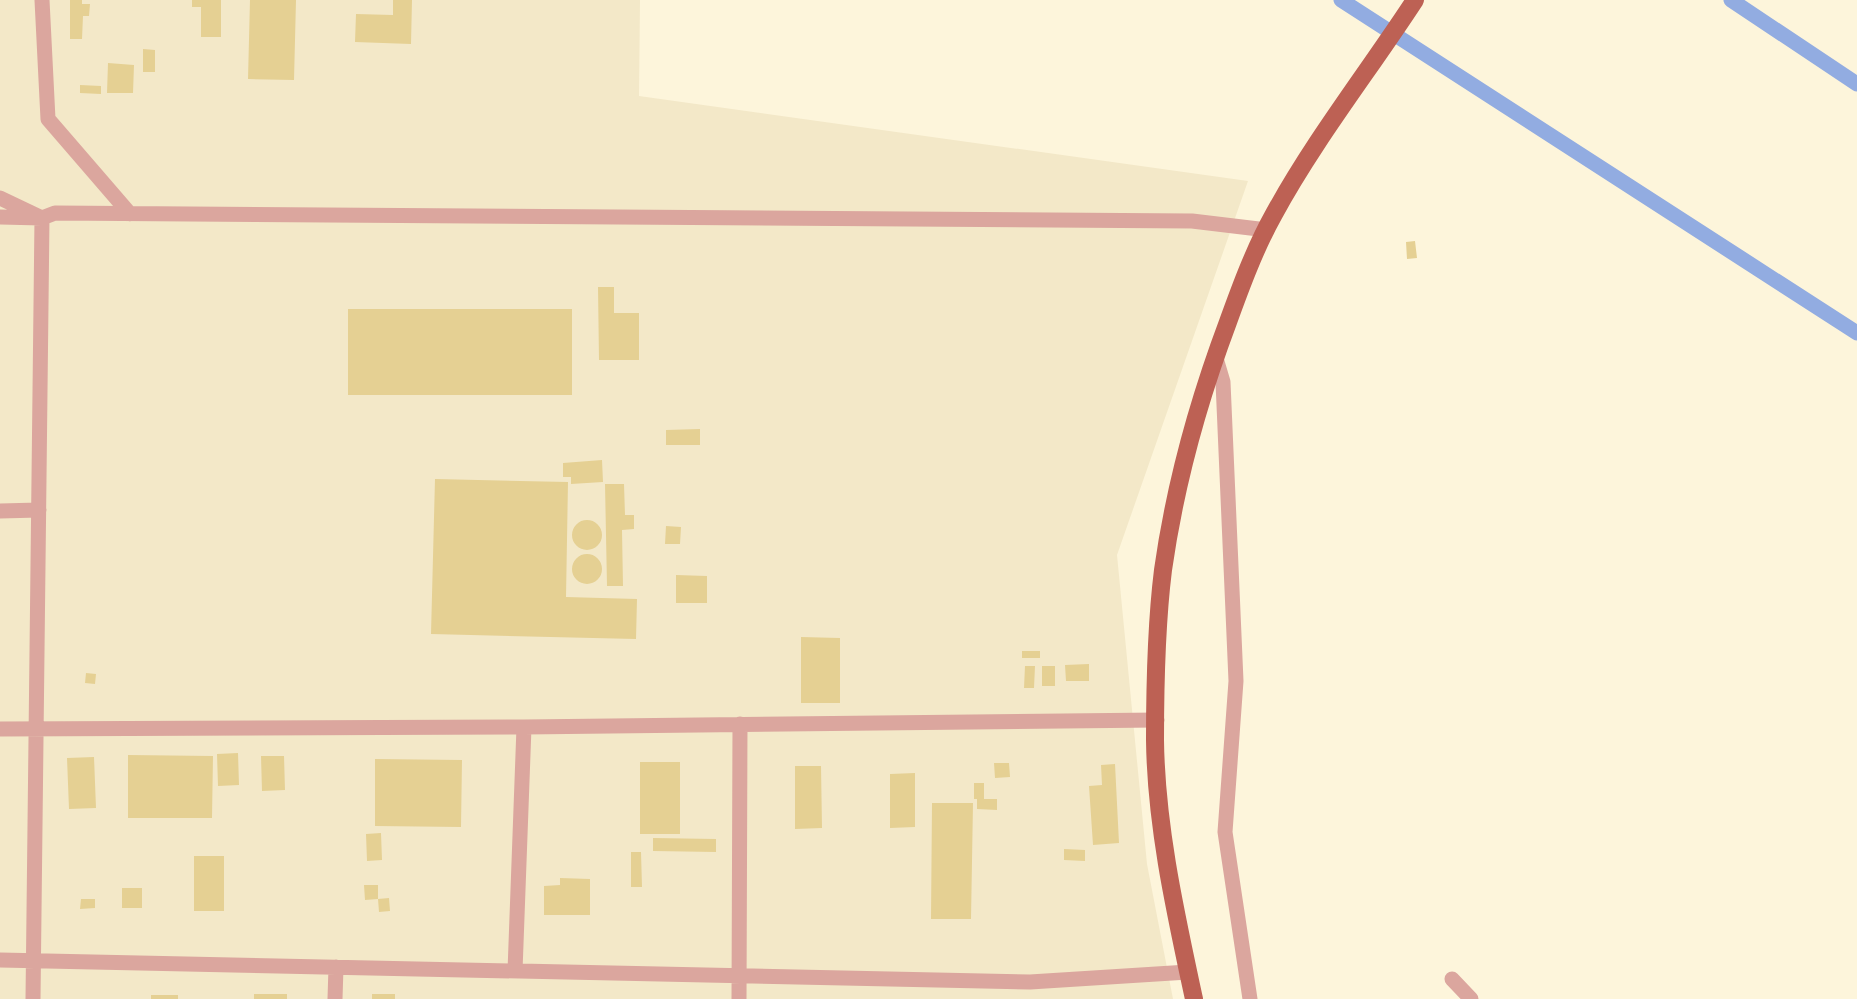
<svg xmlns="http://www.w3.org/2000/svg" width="1857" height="999" viewBox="0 0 1857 999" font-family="'PT Sans',sans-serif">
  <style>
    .built { fill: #f3e8c8 }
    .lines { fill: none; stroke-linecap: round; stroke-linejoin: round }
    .canal { stroke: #92ace1; stroke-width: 15 }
    .building { fill: #e5d093 }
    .street { stroke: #dba69e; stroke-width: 15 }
    .primary { stroke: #bd6154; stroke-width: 18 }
  </style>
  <rect width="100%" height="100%" fill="#fdf5db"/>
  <path class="built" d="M0,0H640L639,96L1248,181L1117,555L1147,864L1173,999H0Z"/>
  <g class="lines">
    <path class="canal" d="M1341,0L1857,333
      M1731,0L1857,84"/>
  </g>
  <path class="building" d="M70,0H82V4H90L89,16H83L82,39H70Z
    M192,0H221V37H201V7H192Z
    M250,0H296L294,80L248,79Z
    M393,0H412L411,44L355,42L356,14L393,15Z
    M143,49L155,50V72H143Z
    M108,63L134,65L133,93H107Z
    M80,85L101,86V94L80,93Z
    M1415,241L1417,258L1407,259L1406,242Z
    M598,287H614V313H639V360H599Z
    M348,309H572V395H348Z
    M700,429V445H666V430Z
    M602,460L603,482L571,484V477H563V463Z
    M435,479L568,482L566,597L637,599L636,639L431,634Z
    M605,484H624L625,515H634V529L622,530L623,586H607Z
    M572 535a15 15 0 1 1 30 0a15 15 0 1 1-30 0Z
    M666,526L681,527L680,544H665Z
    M572 569a15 15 0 1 1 30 0a15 15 0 1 1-30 0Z
    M676,575L707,576V603H676Z
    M801,637L840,638V703H801Z
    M1022,651H1040V658H1022Z
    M1089,664V681H1066L1065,665Z
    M1025,666H1035L1034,688H1024Z
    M1042,666H1055V686H1042Z
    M86,673L96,674L95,684L85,683Z
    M238,753L239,785L218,786L217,754Z
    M128,755L213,756L212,818H128Z
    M261,756H284L285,790L262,791Z
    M94,757L96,808L69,809L67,758Z
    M375,759L462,760L461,827L375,826Z
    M640,762H680V834H640Z
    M994,763H1009L1010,777L995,778Z
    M1115,764L1119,843L1093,845L1089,786L1102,785L1101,765Z
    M795,766H821L822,828L795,829Z
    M915,773V827L890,828V774Z
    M974,783H984V799H997V810L977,809V799H974Z
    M932,803H973L971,919H931Z
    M381,833L382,860L367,861L366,834Z
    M653,838L716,839V852L653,851Z
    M1064,849L1085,850V861L1064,860Z
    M631,852H641L642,887H631Z
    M194,856H224V911H194Z
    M560,878L590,879V915H544V886L560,885Z
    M364,885H378V899L365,900Z
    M122,888H142V908H122Z
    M389,898L390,911L379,912L378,899Z
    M81,899H95V908L80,909Z
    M254,994H287V999H254Z
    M372,994H395V999H372Z
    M151,995H178V999H151Z"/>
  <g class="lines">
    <path class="street" d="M42,0L48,119L130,214
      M0,198L42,218L33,999
      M0,217L42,218L55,213L1192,221L1267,230
      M1215,355L1223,382L1236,681L1225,832L1250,999
      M0,511L39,510
      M0,729L524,727L1157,720
      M0,960L1030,982L1188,972
      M515,971L524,727
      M1452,979L1471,999
      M335,999L336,967
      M739,999L740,724"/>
    <path class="primary" d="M1194,999C1176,915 1156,827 1155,740C1155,684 1156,626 1163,570C1175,485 1198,402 1228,322C1241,286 1255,248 1274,214C1315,139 1368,72 1415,0"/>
  </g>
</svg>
